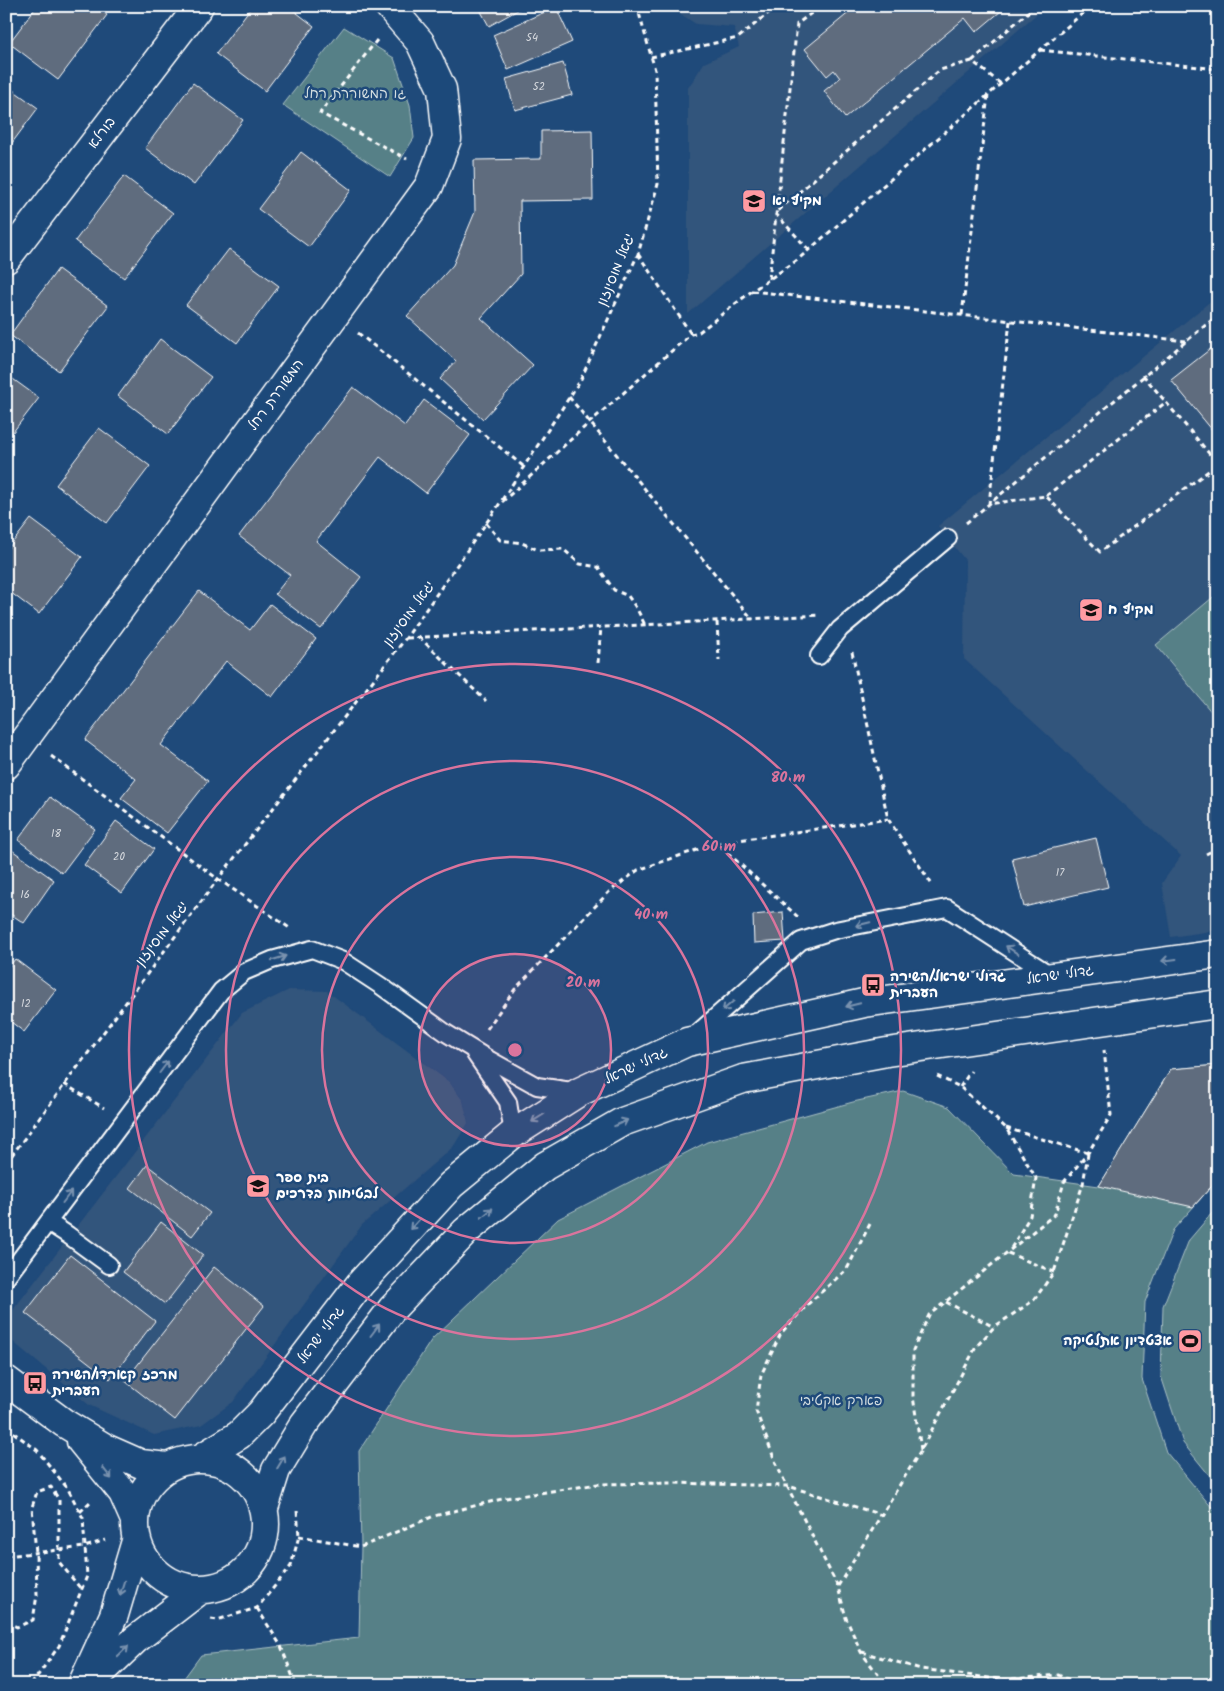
<svg xmlns="http://www.w3.org/2000/svg" width="1224" height="1691" viewBox="0 0 1224 1691" font-family="Kalam,'Playpen Sans Hebrew',sans-serif">
  <style>
    .built { fill: #32547b }
    .green { fill: #568087; stroke: #aac0c3 }
    .building { fill: #5e6c7e; stroke: #fff }
    .lines { fill: none; stroke-linecap: round; stroke-linejoin: round }
    .lane-casing { stroke: #fff; stroke-width: 20 }
    .street-casing { stroke: #fff; stroke-width: 31 }
    .secondary-casing { stroke: #fff; stroke-width: 31 }
    .path { stroke: #fff; stroke-width: 3; stroke-dasharray: 5 4; stroke-linecap: butt }
    .lane { stroke: #1f4a7a; stroke-width: 16 }
    .street { stroke: #1f4a7a; stroke-width: 28 }
    .secondary { stroke: #1f4a7a; stroke-width: 28 }
    .oneway { stroke: #7992af }
    .ring { fill: none; stroke: #da749d; stroke-width: 2.5 }
    .labels { text-anchor: middle; dominant-baseline: central; stroke-width: 5; stroke-linejoin: round; paint-order: stroke }
    .number-label { font-size: 11px; fill: #d7dadf }
    .park-label { font-size: 14px; fill: #d5dfe1; stroke: #1f4a7a }
    .street-label { font-size: 14px; fill: #fff; stroke: #1f4a7a }
    .poi-label { font-size: 14px; font-weight: bold; fill: #fff; stroke: #1f4a7a; text-anchor: start }
    .centre { fill: #da749d; stroke: #1f4a7a; stroke-width: 2.5 }
    .ring-label { font-size: 15px; text-anchor: middle; font-weight: bold; fill: #da749d; stroke: #1f4a7a; stroke-width: 5; stroke-linejoin: round; paint-order: stroke }
  </style>
  <rect width="100%" height="100%" fill="#1f4a7a"/>
  <filter id="ink" filterUnits="userSpaceOnUse"><feTurbulence type="fractalNoise" baseFrequency=".02" numOctaves="2"/><feDisplacementMap in="SourceGraphic" scale="10" xChannelSelector="R" yChannelSelector="G"/><feConvolveMatrix kernelMatrix="1 2 1 2 8 2 1 2 1" color-interpolation-filters="sRGB"/></filter>
  <g filter="url(#ink)">
    <path class="built" d="M668,6H1046L688,314V88L704,63L739,47L734,27L696,24Z
      M1218,295V930L1171,937L1162,883L1181,856L964,659L965,560L938,526Z
      M289,990L327,991L449,1082L463,1101L468,1123L453,1147L362,1225L233,1402L201,1425L154,1435L89,1405L6,1336V1319L242,1013Z"/>
    <path class="green" d="M344,27L394,58L410,105L414,138L390,177L283,105Z
      M1218,593V720L1156,645Z
      M1218,1065V1179L1173,1230L1145,1302L1142,1379L1166,1452L1218,1515V1685H179L201,1655L359,1638L361,1547L359,1451L432,1339L558,1219L707,1142L853,1102L903,1091L949,1107L1014,1174L1099,1186L1171,1069Z
      M1218,1206V1486L1183,1443L1161,1376L1163,1306L1189,1240Z"/>
    <path class="building" d="M37,6H95L107,15L58,80L9,43Z
      M252,6H288L314,26L265,91L216,54Z
      M478,6H525L489,26Z
      M857,6H1007L976,32L965,18L845,118L824,91L840,78L834,70L827,76L805,49Z
      M556,7L572,42L508,70L493,35Z
      M563,63L572,95L515,110L506,79Z
      M193,83L243,120L194,185L145,148Z
      M6,85L38,108L6,151Z
      M592,130L593,200L520,201L521,274L481,318L533,365L483,419L440,379L456,361L407,316L453,265L475,212L474,160L541,159V131Z
      M301,152L351,190L309,247L258,209Z
      M124,176L173,213L124,278L75,241Z
      M229,249L279,286L237,343L186,305Z
      M58,269L108,306L59,371L10,335Z
      M160,339L211,377L168,434L118,396Z
      M1218,343V437L1171,380Z
      M6,374L39,398L6,441Z
      M353,387L405,426L424,400L470,435L426,493L380,457L316,541L361,577L321,629L275,594L290,575L239,536Z
      M99,428L150,466L107,523L56,485Z
      M31,519L82,557L39,614L6,589V551Z
      M199,591L250,630L270,604L316,639L272,697L226,661L161,745L208,781L167,833L121,798L136,779L85,740Z
      M50,797L95,829L62,873L18,840Z
      M116,821L154,849L122,893L84,865Z
      M1096,838L1108,887L1024,907L1012,858Z
      M9,848L54,880L24,923L6,911V851Z
      M783,912L785,941L754,943L753,915Z
      M15,959L56,990L24,1032L6,1018V971Z
      M1218,1065V1179L1193,1207L1099,1186L1171,1069Z
      M147,1165L210,1213L192,1236L130,1188Z
      M161,1222L203,1255L165,1304L123,1272Z
      M70,1255L155,1321L110,1379L25,1313Z
      M214,1267L264,1306L175,1420L125,1381Z"/>
    <g class="lines">
      <defs>
        <path id="lane" d="M819,656L840,629L948,538
          M693,1037L801,941L835,930L947,908L1052,976
          M475,1054L508,1102L513,1134
          M48,1222L68,1235L109,1265
          M6,1278L221,991L244,972L272,960L312,949L343,961L381,986L446,1033L490,1060L537,1086L579,1092"/>
        <path id="street" d="M6,259L199,6
          M6,765L429,186L447,139L442,89L420,42L389,6"/>
        <path id="secondary" d="M6,1380L64,1423L107,1449L141,1464L167,1467
          M81,1441L123,1493L134,1518
          M201,1458L239,1435L261,1413L360,1284L451,1185L513,1134L579,1092L687,1042L864,1003L1218,954
          M135 1524a65 65 0 1 1 130 0a65 65 0 1 1-130 0Z
          M264,1508L276,1470L304,1424L392,1309L466,1231L545,1166L622,1122L743,1079L887,1052L1218,1004
          M82,1685L114,1615L136,1541
          M88,1685L135,1640L200,1590"/>
      </defs>
      <use href="#lane" class="lane-casing"/>
      <use href="#street" class="street-casing"/>
      <use href="#secondary" class="secondary-casing"/>
      <path class="path" d="M377,40L320,113L407,159
        M1040,50L1218,69
        M651,57L738,38L777,6
        M972,61L1035,6
        M809,250L775,213L940,70L972,61L1001,84
        M638,254L691,334
        M769,279L797,24L821,6
        M752,291L1186,341
        M962,315L988,95
        M1010,321L989,504L1046,496L1100,552L1218,464
        M358,333L523,466
        M1143,375L1218,464
        M569,397L753,620
        M1046,496L1166,402
        M502,502L589,423L691,334L699,332L752,291L796,261L1091,6
        M486,523L500,540L522,543L538,550L563,549L580,564L598,567L614,590L628,596L637,609L645,625
        M966,523L1218,315
        M717,622L719,660
        M419,637L486,701
        M407,638L820,615
        M852,652L888,819L933,886
        M598,663L601,627
        M51,756L218,879L291,929
        M1206,854L1218,848
        M798,917L717,843L888,819
        M487,1029L515,989L609,892L638,870L717,843
        M937,1076L960,1087L1006,1128L1036,1178L1030,1216L1010,1250
        M64,1084L104,1108
        M960,1087L971,1071
        M1006,1128L1088,1153
        M6,1163L218,879L406,638L498,506L580,381L638,254L658,184L655,70L637,6
        M870,1224L847,1269L808,1304L781,1333L761,1375L756,1411L777,1466L838,1587L846,1618L861,1652L886,1685
        M1008,1253L1054,1272
        M946,1302L994,1327
        M6,1427L37,1450L68,1489L83,1518L87,1576L59,1646L31,1685
        M921,1450L913,1396V1350L929,1315L1055,1214L1064,1182L1088,1153L1111,1115L1104,1050
        M80,1512L90,1502
        M299,1536L361,1547L434,1516L506,1498L598,1484L674,1483L788,1486L882,1515
        M6,1556L85,1547L105,1540
        M838,1586L921,1450L976,1347L994,1327L1034,1300L1054,1272L1083,1184L1088,1154
        M257,1608L281,1646L296,1685
        M211,1619L217,1620L257,1608L291,1566L299,1536L297,1510
        M6,1622L17,1627L33,1620L37,1595L36,1553L32,1507L37,1492L51,1487L59,1500V1562L81,1589
        M862,1652L921,1669L1004,1680L1058,1675L1081,1685"/>
      <use href="#lane" class="lane"/>
      <use href="#street" class="street"/>
      <use href="#secondary" class="secondary"/>
    </g>
    <defs><path id="oneway-shaft" d="M-6 0H5M1.5-3L5.5 0L1.5 3" fill="none" stroke-width="1.6" stroke-linecap="round" stroke-linejoin="round" transform="scale(1.25)"/></defs>
    <g class="oneway">
      <use href="#oneway-shaft" transform="translate(863 924) rotate(167)"/>
      <use href="#oneway-shaft" transform="translate(1012 950) rotate(-147)"/>
      <use href="#oneway-shaft" transform="translate(279 958) rotate(-17)"/>
      <use href="#oneway-shaft" transform="translate(1169 960) rotate(172)"/>
      <use href="#oneway-shaft" transform="translate(853 1005) rotate(167)"/>
      <use href="#oneway-shaft" transform="translate(728 1006) rotate(139)"/>
      <use href="#oneway-shaft" transform="translate(164 1067) rotate(-53)"/>
      <use href="#oneway-shaft" transform="translate(538 1118) rotate(148)"/>
      <use href="#oneway-shaft" transform="translate(621 1123) rotate(-25)"/>
      <use href="#oneway-shaft" transform="translate(67 1197) rotate(-53)"/>
      <use href="#oneway-shaft" transform="translate(487 1213) rotate(-40)"/>
      <use href="#oneway-shaft" transform="translate(415 1224) rotate(133)"/>
      <use href="#oneway-shaft" transform="translate(375 1330) rotate(-53)"/>
      <use href="#oneway-shaft" transform="translate(281 1462) rotate(-59)"/>
      <use href="#oneway-shaft" transform="translate(107 1473) rotate(52)"/>
      <use href="#oneway-shaft" transform="translate(122 1588) rotate(107)"/>
      <use href="#oneway-shaft" transform="translate(123 1651) rotate(-44)"/>
    </g>
  </g>
  <circle cx="515" cy="1050" r="96" fill="#da749d" fill-opacity=".12"/>
  <g class="ring">
    <circle cx="515" cy="1050" r="96"/>
    <circle cx="515" cy="1050" r="193"/>
    <circle cx="515" cy="1050" r="289"/>
    <circle cx="515" cy="1050" r="386"/>
  </g>
  <defs>
    <symbol id="school-square" viewBox="-11 -11 22 22"><rect x="-9" y="-9" width="18" height="18" rx="4" fill="#ff9aa2" stroke="#1f4a7a"/><path d="M0-5L7-2L0 1L-7-2ZM-4 1L0 2.5L4 1V4Q0 6-4 4Z" fill="#111"/></symbol>
    <symbol id="bus-square" viewBox="-11 -11 22 22"><rect x="-9" y="-9" width="18" height="18" rx="4" fill="#ff9aa2" stroke="#1f4a7a"/><path d="M-5-6H5V4H4V6H2V4H-2V6H-4V4H-5ZM-3.5-4V0h7V-4ZM-3.5 1.2v1.5H-2V1.2ZM2 1.2v1.5H3.5V1.2Z" fill="#111"/></symbol>
    <symbol id="stadium-square" viewBox="-11 -11 22 22"><rect x="-9" y="-9" width="18" height="18" rx="4" fill="#ff9aa2" stroke="#1f4a7a"/><path d="M0-5a6.5 5 0 1 0 0 10a6.5 5 0 1 0 0-10ZM-3.5-1.8h7v3.6h-7Z" fill="#111"/></symbol>
  </defs>
  <g fill-rule="evenodd">
    <use href="#school-square" x="740" y="187" width="28" height="28"/>
    <use href="#school-square" x="1077" y="596" width="28" height="28"/>
    <use href="#bus-square" x="859" y="971" width="28" height="28"/>
    <use href="#school-square" x="244" y="1172" width="28" height="28"/>
    <use href="#stadium-square" x="1176" y="1327" width="28" height="28"/>
    <use href="#bus-square" x="21" y="1369" width="28" height="28"/>
  </g>
  <g class="labels">
    <g class="number-label">
      <text x="532" y="38">54</text>
      <text x="539" y="87">52</text>
      <text x="56" y="834">18</text>
      <text x="119" y="857">20</text>
      <text x="1060" y="873">17</text>
      <text x="25" y="895">16</text>
      <text x="26" y="1004">12</text>
    </g>
    <g class="park-label">
      <text x="355" y="94">גו המשוררת רחל</text>
      <text x="841" y="1401">פארק אקטיבי</text>
    </g>
    <g class="street-label">
      <text transform="translate(102 133) rotate(-53)">בורלא</text>
      <text transform="translate(616 270) rotate(-68)">יגאל מוסינזון</text>
      <text transform="translate(276 395) rotate(-54)">המשוררת רחל</text>
      <text transform="translate(409 614) rotate(-54)">יגאל מוסינזון</text>
      <text transform="translate(162 934) rotate(-53)">יגאל מוסינזון</text>
      <text transform="translate(1060 975) rotate(-8)">גדולי ישראל</text>
      <text transform="translate(636 1066) rotate(-25)">גדולי ישראל</text>
      <text transform="translate(321 1335) rotate(-53)">גדולי ישראל</text>
    </g>
    <g class="poi-label">
      <text x="772" y="201">מקיף יא</text>
      <text x="1108" y="610">מקיף ח</text>
      <text x="890" y="977">גדולי ישראל/השירה<tspan x="890" dy="16">העברית</tspan></text>
      <text x="276" y="1178">בית ספר<tspan x="276" dy="16">לבטיחות בדרכים</tspan></text>
      <text x="1172" y="1341" text-anchor="end">אצטדיון אתלטיקה</text>
      <text x="52" y="1375">מרכז קארדו/השירה<tspan x="52" dy="16">העברית</tspan></text>
    </g>
  </g>
  <circle cx="515" cy="1050" r="8" class="centre"/>
  <g class="ring-label">
    <text x="788" y="782">80 m</text>
    <text x="719" y="851">60 m</text>
    <text x="651" y="919">40 m</text>
    <text x="583" y="987">20 m</text>
  </g>
  <rect width="1224" height="1691" fill="none" stroke="#1f4a7a" stroke-width="25"/>
  <rect x="12" y="12" width="1199" height="1666" fill="none" stroke="#fff" stroke-width="2" filter="url(#ink)"/>
</svg>
